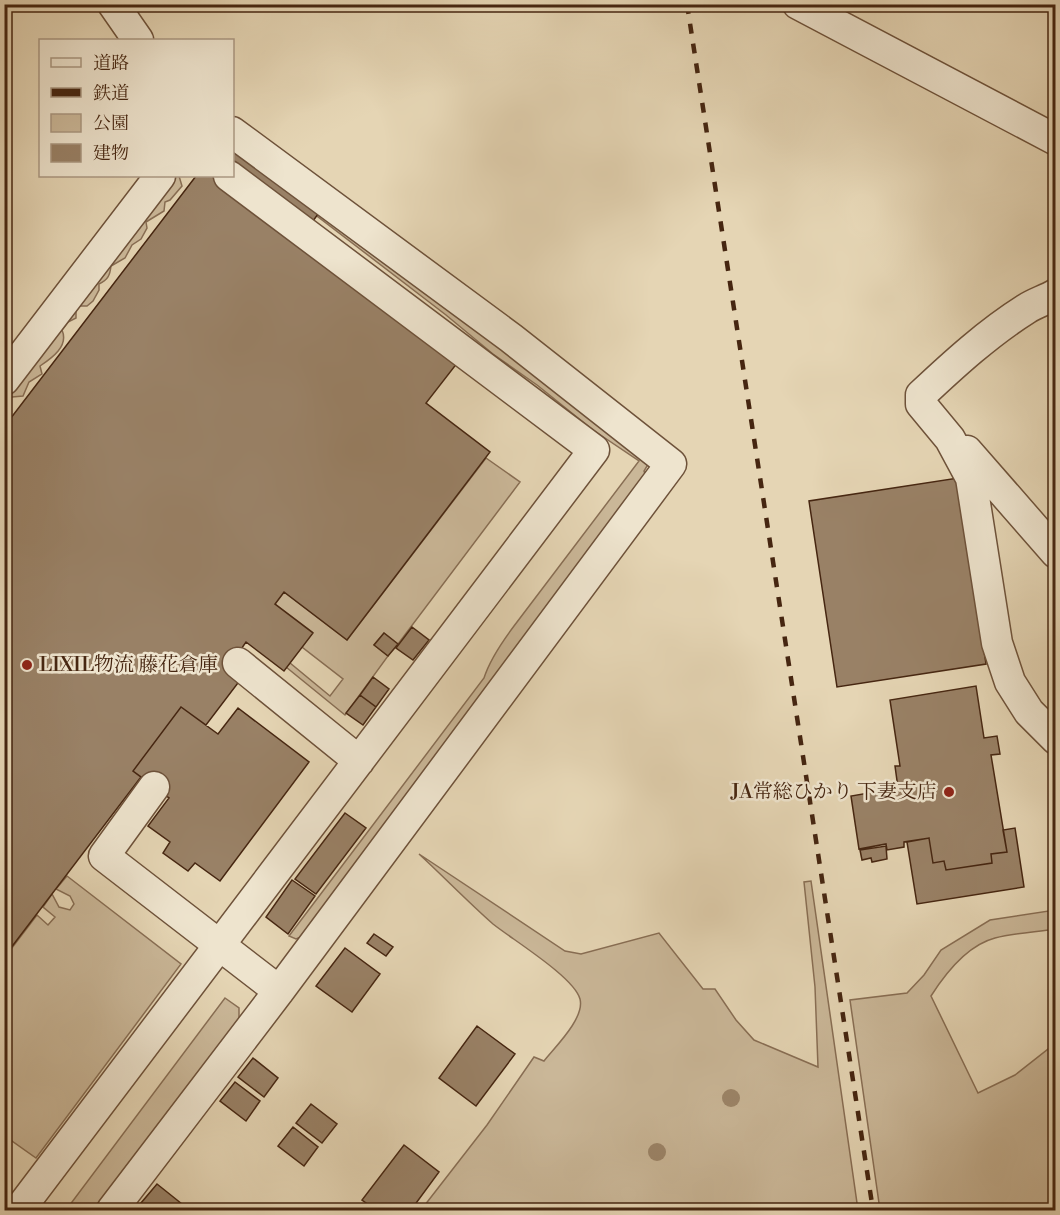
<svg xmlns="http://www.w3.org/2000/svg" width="1060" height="1215" viewBox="0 0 1060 1215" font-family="'Libre Bodoni','Noto Serif JP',serif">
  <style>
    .green { fill: #cab798; stroke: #886e54; stroke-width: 1.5 }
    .building { fill: #998166; stroke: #462611; stroke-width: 1.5 }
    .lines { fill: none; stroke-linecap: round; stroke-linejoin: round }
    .minor-casing { stroke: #6e523a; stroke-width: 33 }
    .minor { stroke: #eee4ce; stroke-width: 30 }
    .rail { stroke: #462611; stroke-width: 4.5; stroke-dasharray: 10 10; stroke-linecap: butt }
    .tree { fill: #9c8569 }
    .poi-dot { fill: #8f2418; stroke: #eee4ce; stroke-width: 2 }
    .labels { text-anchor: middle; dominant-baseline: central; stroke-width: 5; stroke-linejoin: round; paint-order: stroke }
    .poi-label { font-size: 20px; fill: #462611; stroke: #eee4ce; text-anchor: start }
  </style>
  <rect width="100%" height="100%" fill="#e5d5b4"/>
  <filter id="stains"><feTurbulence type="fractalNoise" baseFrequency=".00333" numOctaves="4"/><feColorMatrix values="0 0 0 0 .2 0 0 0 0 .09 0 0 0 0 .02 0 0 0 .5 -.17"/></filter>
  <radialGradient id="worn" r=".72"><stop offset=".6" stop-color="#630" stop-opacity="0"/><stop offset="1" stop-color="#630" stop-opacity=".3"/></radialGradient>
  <path class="green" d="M169,176H179L182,186L170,200L165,202L164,211L146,222L147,228L141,239L132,245L125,258L111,266C110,275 108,280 99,284V290L93,301L87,306H80L76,309V318L68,322L62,330C69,346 52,358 40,366L42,374L29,382L23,396L12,397L7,402V411L5,416V386Z
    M323,208L650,461L644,471L647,479L303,936L296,939L289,936L484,678C490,659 502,642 514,626L639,461L593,430L537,385L493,354L446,315L317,216Z
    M486,458L520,482L398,644L384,633L374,645L388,656L345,715L286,667L290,663L330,696L343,679L302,647L312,632L275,604L284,592L347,640Z
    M419,854L565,951L581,954L659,933L703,989H715L736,1020L754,1040L818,1067L815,987L804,882L811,881L858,1210H421L487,1125L534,1057L544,1061C555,1047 585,1018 580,999C574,977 513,940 493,924C468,902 444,877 419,854Z
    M67,876L181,964L36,1158L5,1136V957L37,915L48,925L55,917L43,907L52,894L59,907L70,910L74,904L70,896L56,889Z
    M1055,910V929C1036,932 1015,933 995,938C968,945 945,974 931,996L978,1093L1015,1075L1052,1046L1055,1045V1210H880L850,1000L907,993L924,975L941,950L990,920Z
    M225,998L239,1008V1022L94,1210H66Z"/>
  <path class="building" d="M232,143L321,210L313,221L232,160Z
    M196,176H212L458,362L426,403L490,452L347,640L284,592L275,604L313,633L284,671L246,642L227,669L241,679L206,725L181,707L133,771L141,777L4,957V427Z
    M958,478L986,664L837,687L809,501Z
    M412,627L429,640L413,660L396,648Z
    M384,633L398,644L388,656L374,645Z
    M373,677L389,689L376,707L360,695Z
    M976,686L984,738L997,736L1000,754L991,755L1007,852L991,854L992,863L946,870L944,861L933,863L929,838L904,842V847L887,850L886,844L859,849L851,796L898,788L895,766H900L890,700Z
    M360,695L376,707L363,725L346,713Z
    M181,707L218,734L238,708L309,762L220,881L195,863L188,871L163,853L170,842L148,826L169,798L133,771Z
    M345,813L366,828L316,894L295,879Z
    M1015,828L1024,887L917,904L907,842L929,838L933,863L944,861L946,870L992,863L991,854L1007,852L1003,830Z
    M886,846L887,859L872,862L871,858L862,860L860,850Z
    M292,880L315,896L288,934L266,917Z
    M374,934L393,947L386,956L367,943Z
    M345,948L380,974L352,1012L316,986Z
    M477,1026L515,1054L476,1106L439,1078Z
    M253,1058L278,1078L264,1097L238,1077Z
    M235,1082L260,1101L246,1121L220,1101Z
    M311,1104L337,1124L322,1143L296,1123Z
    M293,1127L318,1147L304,1166L278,1146Z
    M404,1145L439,1172L411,1210H376L362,1200Z
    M157,1184L187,1208L185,1210H150L141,1203Z"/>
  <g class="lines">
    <defs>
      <path id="minor" d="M113,4L138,40
        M798,4L1056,140
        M1056,294C1046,300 1035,303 1026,309C988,333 954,364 921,395V404L950,439L971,478L997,643L1010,682L1029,712L1056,739
        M4,380L160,176
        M967,451L1056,553
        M238,663L359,761
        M154,787L104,856L279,991
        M19,1210L594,450L229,176
        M112,1210L279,991L671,464L511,338L232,132"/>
    </defs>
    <use href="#minor" class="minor-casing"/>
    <use href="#minor" class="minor"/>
    <path class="rail" d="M687,4L873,1210"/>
  </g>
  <g class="tree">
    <circle cx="731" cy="1098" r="9"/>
    <circle cx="657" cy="1152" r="9"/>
  </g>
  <g class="poi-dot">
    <circle cx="27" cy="665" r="6"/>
    <circle cx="949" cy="792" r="6"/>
  </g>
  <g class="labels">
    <g class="poi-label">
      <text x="39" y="665">LIXIL物流 藤花倉庫</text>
      <text x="937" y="792" text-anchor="end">JA常総ひかり 下妻支店</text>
    </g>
  </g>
  <rect width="1060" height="1215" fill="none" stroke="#e5d5b4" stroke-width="24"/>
  <rect x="6" y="6" width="1048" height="1203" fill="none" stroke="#462611" stroke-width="3"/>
  <rect x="12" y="12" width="1036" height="1191" fill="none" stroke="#462611" stroke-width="1.5"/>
  <rect x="39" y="39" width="195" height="138" fill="#eee4ce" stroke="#ab9882" stroke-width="1.5"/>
  <rect x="51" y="58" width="30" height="9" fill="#eee4ce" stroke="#ab9882" stroke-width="1.5"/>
  <text x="93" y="69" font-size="18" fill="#462611">道路</text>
  <rect x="51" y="88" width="30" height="9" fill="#462611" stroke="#ab9882" stroke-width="1.5"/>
  <text x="93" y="99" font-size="18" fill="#462611">鉄道</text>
  <rect x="51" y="114" width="30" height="18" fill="#cab798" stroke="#ab9882" stroke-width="1.5"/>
  <text x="93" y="129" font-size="18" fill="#462611">公園</text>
  <rect x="51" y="144" width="30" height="18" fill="#998166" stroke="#ab9882" stroke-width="1.5"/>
  <text x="93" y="159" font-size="18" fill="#462611">建物</text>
  <rect width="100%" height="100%" filter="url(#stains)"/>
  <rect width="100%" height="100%" fill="url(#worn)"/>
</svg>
